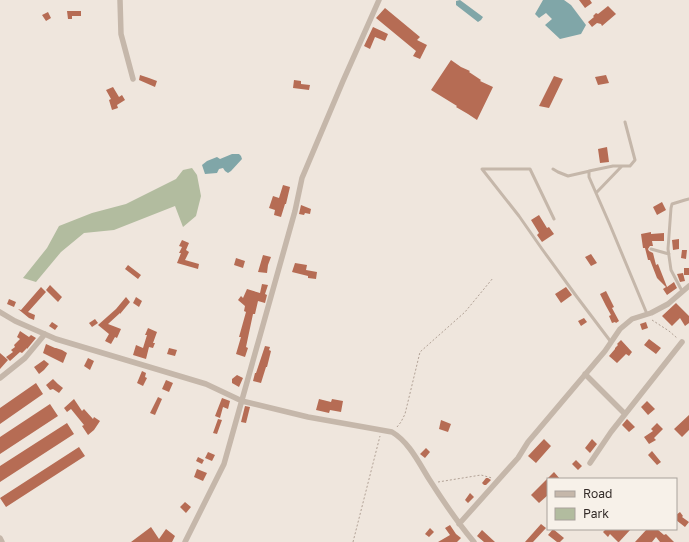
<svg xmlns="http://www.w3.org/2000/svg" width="689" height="542" viewBox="0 0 689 542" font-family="'Golos Text',sans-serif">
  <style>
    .green { fill: #b2bc9f }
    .water { fill: #80a6a8 }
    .building { fill: #b66c54 }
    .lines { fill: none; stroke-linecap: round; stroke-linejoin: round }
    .path { stroke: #b1a195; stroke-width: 1; stroke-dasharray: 2 2; stroke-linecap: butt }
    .lane { stroke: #c5b7aa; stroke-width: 3 }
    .street { stroke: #c5b7aa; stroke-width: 5.5 }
  </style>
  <rect width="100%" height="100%" fill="#efe6dd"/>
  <path class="green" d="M192,168L197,175L201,196L196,216L183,227L175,206L114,230L84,233L61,252L36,282L23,278L47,248L59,226L92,213L126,204L176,179L183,170Z"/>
  <path class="water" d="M460,0L483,17L481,20L478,22L456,5V1Z
    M543,0H564L571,5L586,25L581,34L560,39L545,25L552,19L546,13L539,18L535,14Z
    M232,154H239L241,156L242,159L231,171L228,173L225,171L223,168L219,169L217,173L205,174L202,165L207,161L217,157L220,159Z"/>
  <path class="building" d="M579,0H590L592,3L585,8Z
    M608,6L616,14L602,26L601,24L597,23L592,27L588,22L594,17L593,16L596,13L598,14Z
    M385,8L420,37L417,40L427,45L420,59L413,56L416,51L376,18Z
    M67,11H81V16H72V19H68Z
    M48,12L51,18L46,21L42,15Z
    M373,27L388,34L385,41L375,37L370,49L364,46Z
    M451,60L461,67L470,71L469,72L481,80L480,81L493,87L477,120L468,114L456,107L457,106L431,90Z
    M140,75L149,78L157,81L155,87L139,80Z
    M606,75L609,83L598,85L595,77Z
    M554,76L563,79L549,108L539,106Z
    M294,80L301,81V84L310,85L309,90L293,88Z
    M113,87L119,97L122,95L125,100L117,105L118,108L112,110L109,100L111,99L106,90Z
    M607,147L609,162L600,163L598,149Z
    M283,185L290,187L286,204H285L281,217L274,215L275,210L269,208L273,196L279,198Z
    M662,202L666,210L657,215L653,207Z
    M301,205L311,209L310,214L305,213L304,215L299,214Z
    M539,215L547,228L549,227L554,234L542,242L537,235L539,233L531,220Z
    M651,232V234L664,233V241H652L653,246H650L648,249L649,251L653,253L656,265L658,264L667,287L674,282L677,288L667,295L663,289L666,287L657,278L650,260H648L645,248H643L641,234Z
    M679,239V249L673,250L672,240Z
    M182,240L189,243L186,250L189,252L185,260L199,264L198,269L177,263L181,253H179L182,247L179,246Z
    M682,250H687L686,259L681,258Z
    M591,254L597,263L591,266L585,257Z
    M263,255L271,257L268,265L267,273L258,272Z
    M236,258L245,261L243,268L234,265Z
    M295,263L307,265L306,270L317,272L316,279L308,278V276L292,272Z
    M128,265L141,275L138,279L125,269Z
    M684,268H689V275H684Z
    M683,273L685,281L680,282L677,274Z
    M262,284L268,285L265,294L267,295L265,303L258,301L255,314H253L246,347L248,348L245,357L236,354L241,337H239L246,312L244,311L245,306L238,300L241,296L243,298L247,289L260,293Z
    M50,285L62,297L58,302L46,290Z
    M41,287L46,292L28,312L35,315L34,320L29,318L18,309L21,310Z
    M566,287L572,295L561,303L555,294Z
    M606,291L614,307L612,308L619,321L616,323L615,322L612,323L609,316L611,315L606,306L600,294Z
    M126,297L130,302L120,314V313L108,324L121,329L117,338L115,337L111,344L105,341L109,334L98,325L116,309Z
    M136,297L142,301L139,307L133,303Z
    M9,299L16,302L14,307L7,304Z
    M676,303L689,316V323L685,326L680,318L672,326L662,316Z
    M584,318L587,322L581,326L578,321Z
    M95,319L98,323L92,327L89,323Z
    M52,322L58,326L55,330L49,326Z
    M646,322L648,328L642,330L640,324Z
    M148,328L157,332L153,343H155L153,348L149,347L146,359L133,355L136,345L143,348L147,335H145Z
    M20,331L29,337L31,335L36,338L27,349V348L22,353L20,352L10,361L6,357L13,352L11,350L15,347L14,345L20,339L17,337Z
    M649,339L661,348L656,354L644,345Z
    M621,340L632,352L629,356L626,354L617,363L609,356L615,349V348L618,345L617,344Z
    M46,344L55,348H56L62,350L67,353L63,363L43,353Z
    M265,346L270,347L269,350L271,351L267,367H266L261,383L253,381L255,373H256Z
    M169,348L177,350L175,356L167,354Z
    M0,353L8,360L0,369Z
    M88,358L94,361L90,370L84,366Z
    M44,360L49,364L44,370L39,374L34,367Z
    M142,371L146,373L145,377L147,378L143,386L137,383Z
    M237,375L243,378L239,387L232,383V379Z
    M53,379L58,384L63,388L59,393L53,389L50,390L46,385Z
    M166,380L173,383L169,392L162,389Z
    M36,383L43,394L0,424V408Z
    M158,397L162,399L155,415L150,413Z
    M222,398L230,401L228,409L223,407L220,418L215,416Z
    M74,399L82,411L84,409L93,419L94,417L100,421L94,430L88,435L82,426L84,425L71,409L67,412L64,408Z
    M319,399L331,402L332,399L343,401L341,412L330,410L329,413L316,410Z
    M647,401L655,409L648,415L641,407Z
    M50,404L58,416L0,454V437Z
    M245,406L250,407L246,423L241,422Z
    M689,415V430L682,437L674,429Z
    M218,419L222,420L217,434L213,433Z
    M627,419L635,427L629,432L622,425Z
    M441,420L451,424L448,432L439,429Z
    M67,423L74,434L0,482V466Z
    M657,423L663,429L654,438L656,440L649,444L644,437L653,431L651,429Z
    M544,439L551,446L536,463L528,456Z
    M592,439L597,444L590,453L585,448Z
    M79,447L85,456L6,507L0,498Z
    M426,448L430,452L425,458L420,454Z
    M652,451L661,462L657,465L648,455Z
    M208,452L215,455L212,461L205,458Z
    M198,457L204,460L202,464L196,461Z
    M576,460L582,466L578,470L572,464Z
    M197,469L207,473L203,481L194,477Z
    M554,472L560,479H548V495L539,503L531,495Z
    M486,478H488L491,480L486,485H484L482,483Z
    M470,493L474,497L468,503L465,500Z
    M185,502L191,507L186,513L180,507Z
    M680,512L683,516L682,517L689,522L685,527L676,520V515Z
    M541,524L546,528L533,542H525Z
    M450,525L456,534L461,538L457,542H438L450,535L445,528Z
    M151,527L159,539L166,529L175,536L172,542H131Z
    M430,528L434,532L429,537L425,534Z
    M553,529L564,538L560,542H557L548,535Z
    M604,529H631L619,542H618L610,534L608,537L603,532L605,530Z
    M647,529H657L664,535L666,534L674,542H660L656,537L652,542H635Z
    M482,530L495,542H484L477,536Z"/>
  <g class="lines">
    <path class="path" d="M652,320L669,331L677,338
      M397,427L401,422L405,414L420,352L465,312L493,278
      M438,482L481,475L492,478
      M353,542L380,436"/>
    <path class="lane" d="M625,122L635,160L630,166H613L589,171V177L610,225L647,314
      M553,169L558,172L568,176L590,171
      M596,193L622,166
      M554,219L530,169H482L519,216L542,249L577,297L611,342
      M651,249L669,254
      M682,291L671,270L668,249L671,208L672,204L685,200L689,199"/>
    <path class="street" d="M120,0L121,34L133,79
      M0,312L15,321L56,339L206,384L242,401L308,417L392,432C409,442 419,463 429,479C443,501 457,522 474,542
      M585,374L625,414
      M0,378L25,358L45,334
      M590,463L611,432L682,342
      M459,524L518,458L528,442L605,351L620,329L632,319L651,313L668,304L689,286
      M0,538L2,542
      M185,542L224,464L295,211L302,178L343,81L379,0"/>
  </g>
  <rect x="547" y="478" width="130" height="52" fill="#f7f1e9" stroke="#a9a29c"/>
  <rect x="555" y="491" width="20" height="6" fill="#c5b7aa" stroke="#a9a29c"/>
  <text x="583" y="498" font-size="12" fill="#342c29">Road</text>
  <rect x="555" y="508" width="20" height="12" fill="#b2bc9f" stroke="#a9a29c"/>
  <text x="583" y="518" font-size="12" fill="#342c29">Park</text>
</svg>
